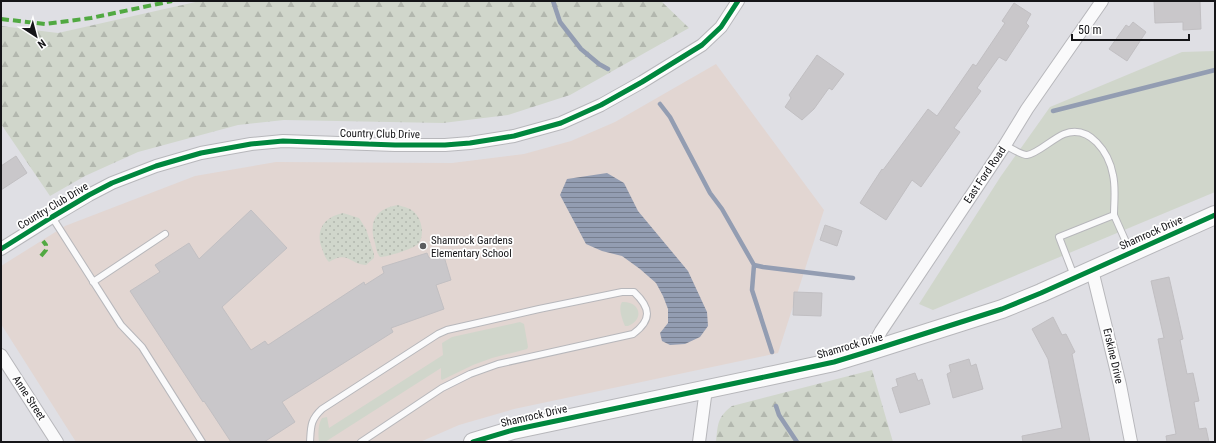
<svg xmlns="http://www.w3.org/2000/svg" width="1216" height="443" viewBox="0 0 1216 443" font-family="'Roboto Condensed',sans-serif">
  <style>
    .education { fill: #e2d6d2 }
    .green { fill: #d0d6cb }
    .forest { fill: url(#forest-firs) }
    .park { fill: url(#park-dots) }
    .water { fill: url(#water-rules) }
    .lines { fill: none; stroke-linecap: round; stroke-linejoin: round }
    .stream { stroke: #939db2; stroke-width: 4.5 }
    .building { fill: #c9c7ca; stroke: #c1bfc2 }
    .lane-casing { stroke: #b7b7bb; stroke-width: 8 }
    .street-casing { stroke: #b7b7bb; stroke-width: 14 }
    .secondary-casing { stroke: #b7b7bb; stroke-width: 20 }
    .lane { stroke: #fafafb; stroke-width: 6 }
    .street { stroke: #fafafb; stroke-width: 12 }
    .secondary { stroke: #fafafb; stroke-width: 18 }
    .quiet { stroke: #51a942; stroke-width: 4; stroke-dasharray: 8 4; stroke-linecap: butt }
    .cycleway-casing { stroke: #fff; stroke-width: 8 }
    .cycleway { stroke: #00873e; stroke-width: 5 }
    .poi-dot { fill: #5c5c5f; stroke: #fff; stroke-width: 1.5 }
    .labels { text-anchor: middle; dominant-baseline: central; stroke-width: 3.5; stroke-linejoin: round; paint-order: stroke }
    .street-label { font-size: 11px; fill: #151518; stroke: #fff }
    .poi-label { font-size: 11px; fill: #151518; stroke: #fff; text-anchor: start }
  </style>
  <defs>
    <pattern id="forest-firs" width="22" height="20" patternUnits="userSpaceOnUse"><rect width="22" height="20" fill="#d0d6cb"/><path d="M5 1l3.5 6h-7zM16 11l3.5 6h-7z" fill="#b2b7ae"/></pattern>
    <pattern id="park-dots" width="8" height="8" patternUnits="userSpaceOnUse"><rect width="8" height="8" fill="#d0d6cb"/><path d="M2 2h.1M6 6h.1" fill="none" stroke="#b2b7ae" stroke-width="1.8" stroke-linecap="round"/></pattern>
    <pattern id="water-rules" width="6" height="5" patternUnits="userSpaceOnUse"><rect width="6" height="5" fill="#939db2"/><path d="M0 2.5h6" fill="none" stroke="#777f90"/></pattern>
  </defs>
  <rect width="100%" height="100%" fill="#dfdfe4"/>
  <path class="education" d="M716,64L824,210L778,353L514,409L459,425L420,442H76L1,324V266L65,226L195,176L276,162L452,163L524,154L571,141L615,122Z"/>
  <path class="green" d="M1215,51V192L933,310L919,304L1001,176L1050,107L1182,52Z
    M622,302C640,301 645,319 628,326H625C622,319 618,308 622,302Z
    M520,322L524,324L528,347L527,349L492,358L473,365L442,380L441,379V368L325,442H319C318,434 318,424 322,418L327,417L329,428L443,355L442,343L452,337Z"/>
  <path class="forest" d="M200,1H661L689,28L570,95L508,115L443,123L284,120L238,125L138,152L85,176L50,196L1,124V26L58,33Z
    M872,370L893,442H716C718,425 717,417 732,406Z"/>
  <path class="park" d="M398,205C404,207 411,208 415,213C422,220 425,236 418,244C413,249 387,257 380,257C377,254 376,248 375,243C368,222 376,208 398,205Z
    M343,213L359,218L366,229L374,254V258L366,265C350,265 349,250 329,262C326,259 324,255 323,251C314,232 323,217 343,213Z"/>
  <path class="water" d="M607,173L624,183L638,211L688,271L707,312L708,326L700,337L685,344L670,345L662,341L660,333L668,323V309L663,296L656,283L640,269L622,256L602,251L586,244L560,195L567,179Z"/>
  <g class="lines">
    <path class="stream" d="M553,1L560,22L581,49L599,64L608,69
      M660,104L670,117L710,193L722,209L754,265L752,290L772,352
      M1053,111L1215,70
      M754,265L763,267L853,278
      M776,406L779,415L797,442"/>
  </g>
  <path class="building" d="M1154,1H1200L1201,29L1183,30V22L1155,23Z
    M1014,3L1031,14L1026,23L1029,26L1006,61L999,57L977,88L981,91L954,128L960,132L921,187L912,180L886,220L860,203L882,169L883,170L928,109L937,116L973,64L976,66L1005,23L1002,21Z
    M1133,22L1146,32L1127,61L1109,49L1126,25L1129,27Z
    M817,55L844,74L832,90L829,88L814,109L802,120L785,107L791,98L789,95Z
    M16,156L27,173L1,190V166Z
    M251,210L287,248L222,307L251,350L265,341L268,345L364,282L365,285L384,273L382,267L427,253L429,258L443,253L451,280L436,285L444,309L391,328L393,332L282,402L295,422L264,442H231L204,401L203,402L130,291L160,272L155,265L189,243L199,259Z
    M825,225L842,231L837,246L820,240Z
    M1169,277L1183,339L1180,340L1187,374L1193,373L1199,401L1194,402L1199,429L1206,428L1209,442H1167L1166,436L1176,434L1158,339L1164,338L1151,281Z
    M794,292L822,293L821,316L793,315Z
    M1053,317L1062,335L1066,334L1075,352L1072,354L1090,442H1023L1022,436L1062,428L1048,359L1032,329Z
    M969,359L971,366L976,364L983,389L953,398L947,374L951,372L949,365Z
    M915,373L918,381L922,379L930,404L900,413L892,388L898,386L896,379Z"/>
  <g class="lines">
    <defs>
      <path id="lane" d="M1005,145C1011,148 1021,155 1027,155C1037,154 1052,139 1064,134C1090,124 1109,153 1113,175C1116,188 1114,202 1114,215
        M52,217L121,325L142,347L202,442
        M1074,276L1059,237L1114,215L1130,251
        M93,282L165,234
        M310,442C311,427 310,420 322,409L438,334L447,330L539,309L622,292H634C651,308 652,320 633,334L498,364L470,374L442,388L361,442"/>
      <path id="street" d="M1,249L52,217L89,195L112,183L156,166L201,153L251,144L283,141L395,145H445L470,143L514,136L561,123L601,105L642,82L702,45L721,27L738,1
        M1092,270L1120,385L1131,442
        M870,351L881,331L1005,145L1027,109L1102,1
        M1,355L57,442
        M699,442L706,389"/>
      <path id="secondary" d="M473,442L513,430L774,375L834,362L870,351L1002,309L1041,293L1215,215"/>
    </defs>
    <use href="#lane" class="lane-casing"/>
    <use href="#street" class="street-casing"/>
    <use href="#secondary" class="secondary-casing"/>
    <use href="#lane" class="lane"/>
    <use href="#street" class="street"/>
    <use href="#secondary" class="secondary"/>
    <path class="quiet" d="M1,19L45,24L91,18L172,1
      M41,256L46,250V245L43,241"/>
    <defs>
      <path id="cycleway" d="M1,249L52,217L89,195L112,183L156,166L201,153L251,144L283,141L395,145H445L470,143L514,136L561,123L601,105L642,82L702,45L721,27L738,1
        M473,442L513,430L774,375L834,362L870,351L1002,309L1041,293L1215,215"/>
    </defs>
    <use href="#cycleway" class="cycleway-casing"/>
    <use href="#cycleway" class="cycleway"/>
  </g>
  <circle class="poi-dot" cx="423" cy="246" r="4"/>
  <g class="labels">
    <g class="street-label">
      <text transform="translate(380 134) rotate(1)">Country Club Drive</text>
      <text transform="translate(985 175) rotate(-56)">East Ford Road</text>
      <text transform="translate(53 206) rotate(-31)">Country Club Drive</text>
      <text transform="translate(1151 233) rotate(-24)">Shamrock Drive</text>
      <text transform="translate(850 346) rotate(-16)">Shamrock Drive</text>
      <text transform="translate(1113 356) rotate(77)">Erskine Drive</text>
      <text transform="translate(29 398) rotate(57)">Anne Street</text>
      <text transform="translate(534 416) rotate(-13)">Shamrock Drive</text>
    </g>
    <g class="poi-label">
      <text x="431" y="240">Shamrock Gardens<tspan x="431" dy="13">Elementary School</tspan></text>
    </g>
  </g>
  <rect width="1216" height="443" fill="none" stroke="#151518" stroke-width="4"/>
  <g transform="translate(36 36) rotate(144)" stroke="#ffffff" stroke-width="3" paint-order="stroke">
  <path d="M0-3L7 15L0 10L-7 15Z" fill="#151518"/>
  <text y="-6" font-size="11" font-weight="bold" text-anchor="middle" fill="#151518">N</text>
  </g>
  <path d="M1072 34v6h117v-6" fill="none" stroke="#151518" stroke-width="2"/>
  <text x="1078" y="34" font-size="12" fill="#151518" stroke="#ffffff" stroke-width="3" paint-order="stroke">50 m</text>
</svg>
